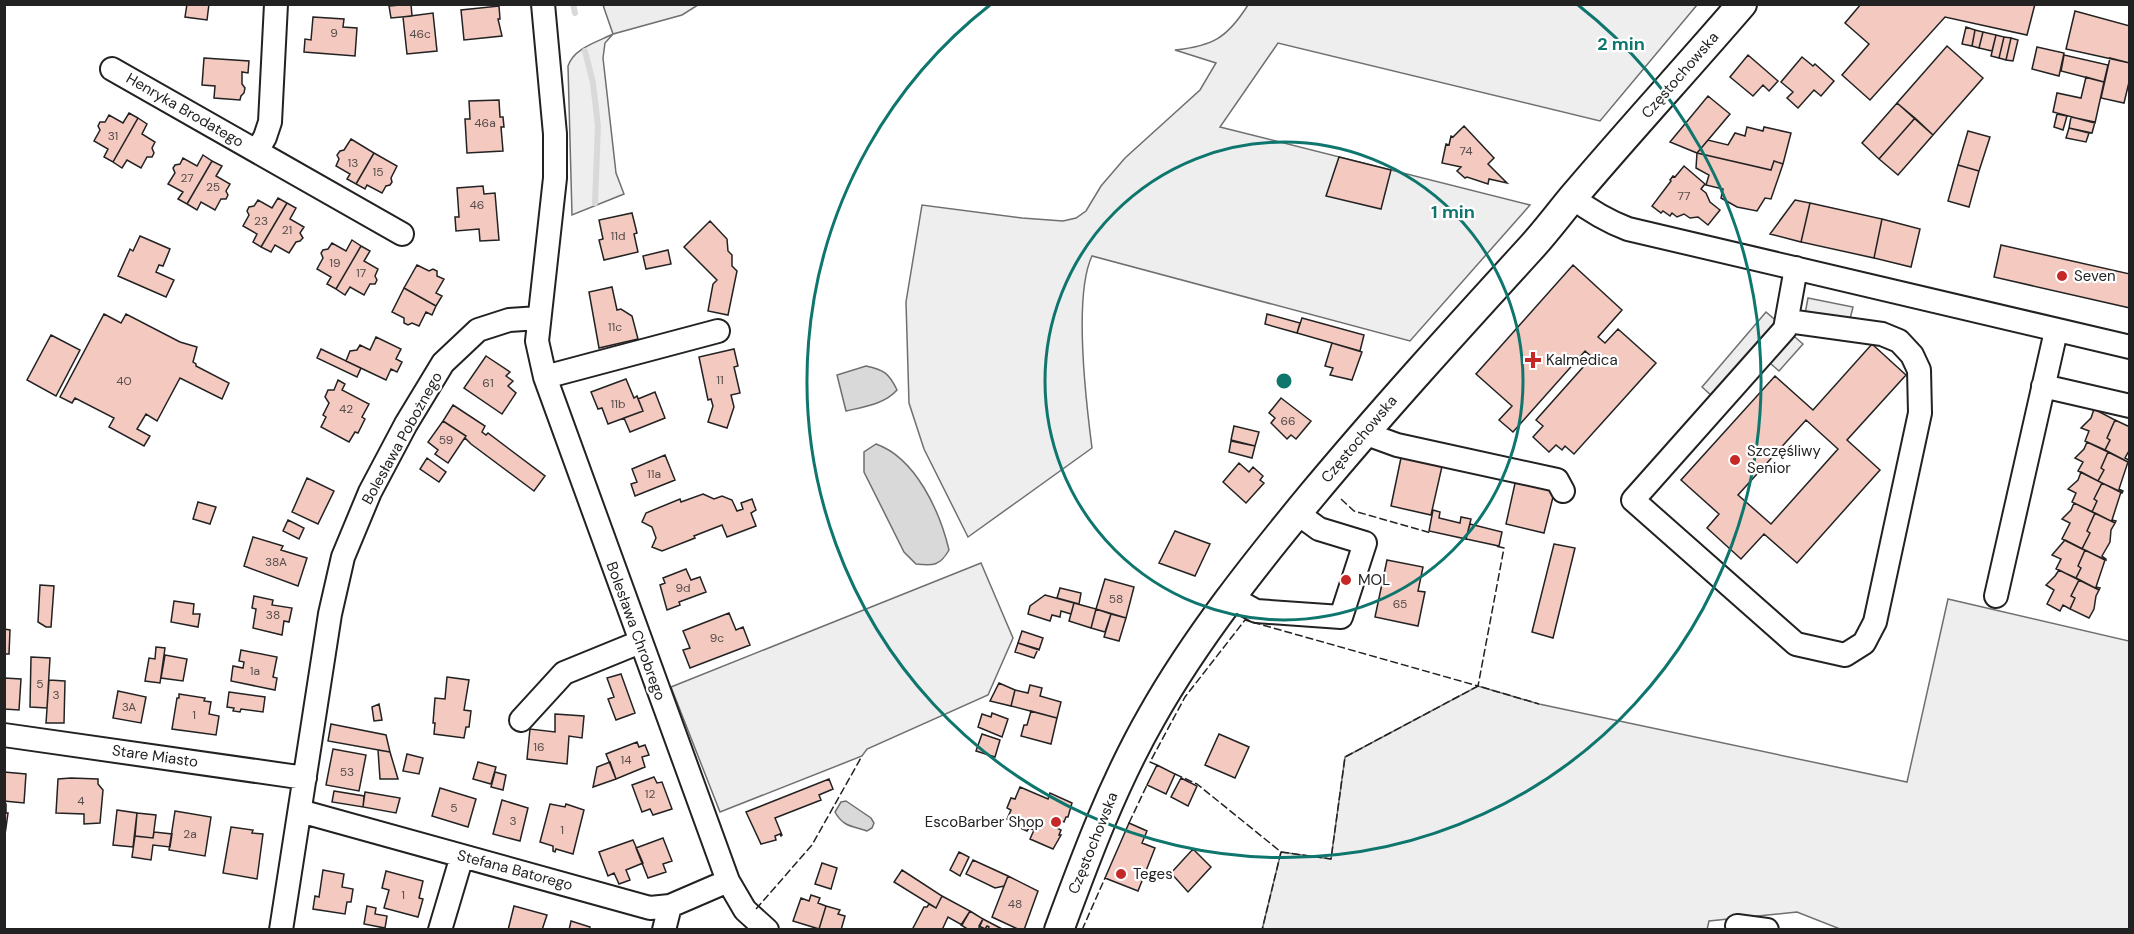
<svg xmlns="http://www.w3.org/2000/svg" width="2134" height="934" viewBox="0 0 2134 934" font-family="'DM Sans',sans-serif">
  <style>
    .green { fill: #eee; stroke: #6f6f6f; stroke-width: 1.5 }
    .parking { fill: #ededed; stroke: #6f6f6f; stroke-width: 1.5 }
    .water { fill: #d9d9d9; stroke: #6f6f6f; stroke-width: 1.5 }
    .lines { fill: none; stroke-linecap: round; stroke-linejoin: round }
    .stream { stroke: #d9d9d9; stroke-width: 6 }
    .building { fill: #f3c9c0; stroke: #222; stroke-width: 1.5; fill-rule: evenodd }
    .minor-casing { stroke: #222; stroke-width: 26 }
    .major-casing { stroke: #222; stroke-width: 32 }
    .minor { stroke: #fff; stroke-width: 22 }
    .major { stroke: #fff; stroke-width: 28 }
    .fence { stroke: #222; stroke-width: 1.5; stroke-dasharray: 8 3; stroke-linecap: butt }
    .ring { fill: none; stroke: #0f766e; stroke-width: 3 }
    .poi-dot { fill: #c62828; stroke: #fff; stroke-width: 2 }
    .labels { text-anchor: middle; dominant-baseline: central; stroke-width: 4.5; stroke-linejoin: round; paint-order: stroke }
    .number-label { font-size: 12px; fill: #564c4a }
    .street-label { font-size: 15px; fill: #222; stroke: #fff }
    .poi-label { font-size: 15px; fill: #222; stroke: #fff; text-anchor: start }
    .centre { fill: #0f766e; stroke: #fff; stroke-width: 3 }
    .ring-label { font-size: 18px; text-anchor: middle; font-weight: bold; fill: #0f766e; stroke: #fff; stroke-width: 4.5; stroke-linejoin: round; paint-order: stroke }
  </style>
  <rect width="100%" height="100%" fill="#fff"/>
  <path class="green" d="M1248,5H1697L1600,121L1278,43L1220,127L1530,205L1410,341L1092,256C1073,296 1086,402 1092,448L968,537L924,449L909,403L906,302L922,205L1022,218L1063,221L1076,218L1086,211L1101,186L1125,158L1200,90L1216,63L1175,50C1213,46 1227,38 1248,5Z
    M613,34L605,43L603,58L616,173L624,194L572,215L568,66C574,48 597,42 613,34Z
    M981,563L1013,638L988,695L867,749L862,756L720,812L671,687Z
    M1948,599L2129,641V929H1840L1797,912L1709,921L1707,930H1262L1281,852L1331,859L1345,757L1478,686L1539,704L1907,782Z"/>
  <path class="parking" d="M603,5V4L698,5L682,15L613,34Z
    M1808,298L1853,307L1849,323L1805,314Z
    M1766,312L1803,344L1779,371L1754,349L1713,397L1702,387Z"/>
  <path class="water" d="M866,366C884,370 889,373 897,390C885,404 863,407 846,411L837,375Z
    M876,444C916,458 940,512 949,550C940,566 933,566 916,564L904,552L864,472V452Z
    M846,801L871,818L874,823L872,828L867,831C853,826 843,827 835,812L841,802Z"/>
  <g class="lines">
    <path class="stream" d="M573,4L575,13
      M585,51L593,83L598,126L595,203"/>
  </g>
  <path class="building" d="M187,4H209L207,20L185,17Z
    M411,4L412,16L391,18L389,6Z
    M1861,4H2035L2027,35L1945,17L1870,100L1842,75L1869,44L1845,23Z
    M499,6L500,19H498L502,36L464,40L461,10Z
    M2075,11L2130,26V63L2066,49Z
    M433,13L437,51L407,54L403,17Z
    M313,17L344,19L343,27L357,28L355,56L304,52L305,39L311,40Z
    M1966,27L1975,30L1972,46L1962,44Z
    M1975,30L1983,32L1979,48L1972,46Z
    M1983,32L1996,35L1992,51L1979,48Z
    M1996,35L2004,37L1999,58L1991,56Z
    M2004,37L2011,38L2006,60L1999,58Z
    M2011,38L2018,40L2013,61L2006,60Z
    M1947,46L1983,78L1933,135L1897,103Z
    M2037,47L2064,53L2059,76L2032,69Z
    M1748,55L1778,81L1769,91L1763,85L1753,96L1730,77Z
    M2064,55L2108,65L2104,82L2061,71Z
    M1802,57L1813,66L1815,64L1834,81L1821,96L1814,90L1798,108L1787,98L1793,92L1781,82Z
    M204,58L249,61L248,73L242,72V84L245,88L244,93L241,96L240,100L214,98L215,86L202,85Z
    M2110,58L2130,63V78L2124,103L2101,98Z
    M2086,77L2104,82L2095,123L2053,112L2057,93L2081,98Z
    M1708,96L1730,114L1697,153L1670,142Z
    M499,100L500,117H503L504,127H501L503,151L467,153L465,119H470L469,101Z
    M1897,103L1915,118L1879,159L1862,143Z
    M129,113L138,118L113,162L104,157L108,149L94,141L100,130L98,126L100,122H105L109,115L123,123Z
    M2057,114L2067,116L2063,130L2054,127Z
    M2071,117L2095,122L2092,133L2069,128Z
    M138,118L147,124L142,134L155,142L152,148L154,153L152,157H147L141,168L127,160L122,168L113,162Z
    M1915,118L1933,135L1898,175L1879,159Z
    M1464,126L1494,158L1488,164L1507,183L1489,179L1488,184L1467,177L1465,178L1457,171L1461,167L1442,163L1446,144L1449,145L1451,136L1453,137Z
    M1747,127L1763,131L1764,127L1791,133L1783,164L1774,161L1771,170L1697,153L1708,140L1728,145L1735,133L1745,136Z
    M2069,128L2089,133L2086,142L2066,138Z
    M1968,131L1990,137L1979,171L1958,165Z
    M351,139L374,153L356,184L347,179L350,174L336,166L339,159L337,155L340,151L344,150Z
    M374,153L397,166L391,178L392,182L390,185L386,186L382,193L367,185L365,189L356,184Z
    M1697,153L1771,170L1774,161L1783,164L1771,199L1765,198L1757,211L1737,207L1721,198L1723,189L1706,185L1709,175L1696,168Z
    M203,155L212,161L187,204L178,199L183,192L168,184L175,173L173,168L175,165L180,164L183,158L197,166Z
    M1339,157L1391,170L1381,209L1326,196Z
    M212,161L222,166L216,176L230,184L226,191L228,195L226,199H221L215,210L201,202L197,210L187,204Z
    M1958,165L1979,171L1969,207L1948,201Z
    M1684,166L1705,184L1701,189L1706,193L1710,202L1720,210L1708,225L1698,217L1690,218L1684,214L1677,217L1672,213L1670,216L1663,211L1661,213L1652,206L1671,181L1670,180L1673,176L1675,177Z
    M483,186L484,194L495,193L499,240L480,241L479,229L456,231L455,217H459L457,188Z
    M278,198L287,203L261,247L253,242L257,234L243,226L249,215L247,211L249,207L254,206L258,200L272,208Z
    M1795,200L1810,203L1801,242L1770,234Z
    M287,203L296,208L290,219L304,227L300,233L303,238L300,241L296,242L289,253L275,245L271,252L261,247Z
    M1810,203L1882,219L1874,258L1801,242Z
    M632,213L637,233L634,234L638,252L604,260L599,240L603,239L599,220Z
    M1882,219L1920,229L1911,267L1874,258Z
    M710,221L727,239L728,251L732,255V266L737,271L728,315L708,311L713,284L717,280L684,247Z
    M140,236L170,249L163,266L159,265L156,272L174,280L166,297L118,276L130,249L133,251Z
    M352,240L361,246L336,289L327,284L331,277L317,269L323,258L321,253L323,250L328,249L332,243L346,251Z
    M2001,245L2130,274V308L1994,277Z
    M361,246L370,251L364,261L378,269L375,276L377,280L375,284H370L364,295L350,287L345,295L336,289Z
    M668,250L671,264L646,269L643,256Z
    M417,265L429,271L433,269L437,271V276L444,279L436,293L442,296L436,306L404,288Z
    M1573,265L1622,310L1598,337L1605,343L1618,329L1656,363L1574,454L1565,446L1562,450L1556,445L1549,452L1533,437L1543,426L1536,420L1592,357L1585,351L1513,432L1499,420L1512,406L1476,374Z
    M612,287L617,310L621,309L632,316L638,339L599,348L589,292Z
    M404,288L436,306L432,315L426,312L419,326L412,323L408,325L404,323V318L392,312Z
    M104,314L121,323L126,314L180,342L197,347L193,362L196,364V366L229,383L222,399L180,378L157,421L146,414L137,429L150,436L144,446L109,427L114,418L75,398L72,403L60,397Z
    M1267,314L1300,323L1297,333L1265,324Z
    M1302,318L1364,335L1360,351L1297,333Z
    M51,335L80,350L56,396L27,380Z
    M376,337L401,349L396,359L402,362L397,372L391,369L386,380L346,361L350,351L357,350L360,345L370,350Z
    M1332,343L1362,352L1352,380L1330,375L1333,368L1325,366Z
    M1872,344L1906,375L1847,440L1880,470L1797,563L1764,534L1741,559L1707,528L1719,514L1681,480L1775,376L1813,410ZM1806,420L1838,449L1771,524L1738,495Z
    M321,349L361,368L357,377L317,358Z
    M734,349L738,366L734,367L740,393L731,395L734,407L727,428L708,422L713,406L711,399L708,400L699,357Z
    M486,356L510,372L506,376L513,381L508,386L516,393L502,414L464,388Z
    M626,379L634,398L637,396L643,411L608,424L602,408L598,409L591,392Z
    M338,380L345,384L342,390L369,404L362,417L365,419L358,433L355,432L349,442L321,427L326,417L323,415L329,403L325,397L328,390H334Z
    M655,392L665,418L630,432L624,418L643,411L638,399Z
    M1281,398L1311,421L1296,439L1291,435L1287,439L1271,423L1275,418L1269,413Z
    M453,405L485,426L482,432L486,435L488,433L545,476L534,491L471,444L465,438L466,436L443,421Z
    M2094,409L2115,420L2107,438L2110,440L2105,450L2085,441L2089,431L2081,428L2091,418Z
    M2115,420L2130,427V449L2125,458L2129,460L2128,462L2105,450L2110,440L2107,438Z
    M443,421L466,436L448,463L435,454L438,450L428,442Z
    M1234,426L1259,432L1255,446L1231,440Z
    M1231,441L1255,446L1252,458L1229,452Z
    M2087,442L2108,452L2101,468L2104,470L2098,481L2078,471L2083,462L2075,458L2084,449Z
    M2108,452L2128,462L2119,489L2123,491L2122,493L2098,481L2104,470L2101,468Z
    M1402,453L1443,462L1431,515L1391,506Z
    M665,455L675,480L635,496L631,484L637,482L632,469Z
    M427,458L446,472L439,482L420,469Z
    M1239,463L1249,472L1253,467L1263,476L1260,480L1264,483L1246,503L1223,482Z
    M2081,472L2102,483L2094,499L2097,501L2092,512L2072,502L2076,493L2068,489L2078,480Z
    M307,478L334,491L318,524L292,512Z
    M1516,479L1555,489L1544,533L1506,524Z
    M2102,483L2121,492L2112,520L2116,521L2115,523L2092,512L2097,501L2094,499Z
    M703,494L714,499L722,496L732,500L737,511L743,509L741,503L752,499L756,510L751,513L756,526L727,537L722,525L694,536L695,538L662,551L652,547L656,538L652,527L642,522L646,513L680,499L681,502Z
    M198,502L216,507L210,524L193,519Z
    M2074,503L2095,513L2087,531L2090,533L2082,549L2062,539L2070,523L2062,519L2071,510Z
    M1433,510L1440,512L1439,518L1460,523L1461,517L1471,519L1466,539L1429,531Z
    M2095,513L2115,523L2111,530L2110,542L2102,556L2106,559V560L2082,549L2090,533L2087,531Z
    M288,520L304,528L299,539L283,531Z
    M1470,524L1502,532L1499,546L1466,539Z
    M1175,531L1210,544L1195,576L1159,563Z
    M253,537L283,546L281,550L307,558L298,586L244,566Z
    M2065,540L2085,550L2078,566L2081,568L2076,578L2056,569L2061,559L2052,555Z
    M1554,544L1575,548L1553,638L1532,632Z
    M2085,550L2105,560L2096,587L2100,588L2099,590L2076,578L2081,568L2078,566Z
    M1387,560L1423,567L1418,591L1425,592L1418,626L1375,617Z
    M686,569L691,580L700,577L706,592L679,602L680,605L667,610L660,585L665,583L663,578Z
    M2059,570L2079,580L2071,596L2075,598L2070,609L2063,605L2060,611L2047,604L2054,590L2046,585L2055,576Z
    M1105,579L1134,587L1126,618L1096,609Z
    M2079,580L2099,590L2096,596L2094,609L2089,618L2070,609L2075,598L2071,596Z
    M40,585L54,586L51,627H46L38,622Z
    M1060,588L1081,593L1079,604L1057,598Z
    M1045,595L1074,603L1071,614L1061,611L1060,617L1052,615L1050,621L1028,614L1030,606Z
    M254,596L273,600L272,605L292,608L289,622L284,621L282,635L253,628L256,609L252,608Z
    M174,601L194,604L193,614H200L198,627L171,622Z
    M1074,603L1096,609L1091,628L1069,621Z
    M1096,609L1111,614L1105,632L1091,628Z
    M729,613L736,630L743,627L750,645L690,668L683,650L690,648L683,631Z
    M1111,614L1126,618L1119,641L1104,637Z
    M4,629L10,630L9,654H4Z
    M1022,631L1043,638L1039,650L1018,643Z
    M1018,643L1038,649L1034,658L1015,652Z
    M156,647L165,648L160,683L145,681L149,658L155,659Z
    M241,650L277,657L273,677L277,678L275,690L231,681L233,666L243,668L244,662L239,661Z
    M165,655L187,659L183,681L161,678Z
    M31,657L50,658L47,708L30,707Z
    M621,674L635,713L616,720L608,699L614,697L607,678Z
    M447,677L469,680L464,710L471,711L469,727H466L464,738L434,734L435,723H433L435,698L445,699Z
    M4,678L21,679L19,710L4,709Z
    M49,680L65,681L64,723H46Z
    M999,683L1015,690L1011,706L990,701Z
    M1030,685L1042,688L1040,696L1061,702L1057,718L1011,706L1015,690L1028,693Z
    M118,691L146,697L141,723L113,718Z
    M229,692L265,697L263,712L241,709L240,712L233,711L234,708L227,707Z
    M179,694L205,698L204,701L211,702L209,714L219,716L216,735L172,729L177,698H179Z
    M379,704L382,720L374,721L372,707Z
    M1031,711L1057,718L1051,744L1021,736L1024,725H1027Z
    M992,713L1008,719L1002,737L978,727L982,714L991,717Z
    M555,714L584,716L582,738L569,736L567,764L527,759L530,729L555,732Z
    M331,724L386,735L390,752L328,741Z
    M982,734L1000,740L995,757L976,751Z
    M1219,734L1249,747L1235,778L1205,765Z
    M637,742L639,747L645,745L649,755L642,757L645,767L616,779L606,754Z
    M333,749L366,755L359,791L326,785Z
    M378,750L390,752L398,779H380Z
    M407,754L423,758L419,774L403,771Z
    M478,762L496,767L491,784L473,779Z
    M610,762L616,779L593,787L597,767Z
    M1157,765L1175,774L1166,794L1147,785Z
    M4,772L26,774L24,803L4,801Z
    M495,772L506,775L503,790L491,787Z
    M654,777L657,783L662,782L672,809L653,815L650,809L642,812L632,785Z
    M71,778L98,779V784L103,790L100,823L84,824V814L56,813L58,779Z
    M1181,778L1197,786L1188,806L1171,797Z
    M829,779L833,789L819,795L821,800L775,818L782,835L781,836L780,834L775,836L776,840L761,844L746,812Z
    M1020,787L1048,799L1050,793L1072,803L1068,817H1066L1064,822L1060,820L1057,824V828L1061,830L1059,835H1061L1053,849L1030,839L1034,830L1029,828L1027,831L1020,828L1018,823L1007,819L1011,810L1007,808L1011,798L1015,799Z
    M440,788L476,799L468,827L432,816Z
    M334,791L364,796L363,807L332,802Z
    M365,792L400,798L396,813L363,807Z
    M502,800L528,808L520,841L493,834Z
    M4,804H6V813H8L4,842Z
    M550,804L565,807L566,804L584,810L573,854L556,849L555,852L553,851V846L540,842Z
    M117,810L137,813L133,847L113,845Z
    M175,811L211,817L205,856L169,850Z
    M137,813L156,815L153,838L135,836Z
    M1129,823L1147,831L1142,843L1155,848L1138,891L1105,878Z
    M231,827L253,830L252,833L263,834L257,879L223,873Z
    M154,832L172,834L170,847L153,845L151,860L132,857L135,836L153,838Z
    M663,838L672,861L663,864L666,872L648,878L636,848Z
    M633,840L643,863L626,870L630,880L619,884L614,873L608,876L599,852Z
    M1193,849L1211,867L1188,892L1171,873Z
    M959,852L969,857L960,876L950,870Z
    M973,860L1008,876L1004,886L995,888L966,874Z
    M822,863L837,868L831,889L815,884Z
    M323,870L344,874L342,887L353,889L351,902H347L345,914L313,909L315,896L319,897Z
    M902,870L942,896L936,908L894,882Z
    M386,871L423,881L419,898L423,899L418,917L384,908L389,890L382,888Z
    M1008,876L1038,891L1024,930H1020L992,917Z
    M811,895L820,898L818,903L826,906L819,929L793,921L801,898L809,901Z
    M942,896L970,911L962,925L948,917L942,930H912L924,907H927L929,904L936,908Z
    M367,906L376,908L375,914L387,916L385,928L364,924Z
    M514,906L547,915L542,930H508Z
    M826,906L840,910L838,914L845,916L841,930L819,929Z
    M970,911L983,919L978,930H969L961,925Z
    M983,919L1004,930H988L989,927L987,926L985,929L979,926Z
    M571,921L590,927L589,930H569Z"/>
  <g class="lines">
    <defs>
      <path id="minor" d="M543,4L555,134V178L537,341L545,377L728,881L745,910L767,930
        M112,69L402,234
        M257,151L265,137L270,122L276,4
        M1572,197C1590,211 1607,221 1628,229L2130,347
        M1788,321L1882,334L1899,341L1912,355L1919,370L1920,413L1875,622L1864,643L1845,655L1796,644L1633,500L1785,329L1796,268
        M545,377L718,331
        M2043,386L2130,406
        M1364,433L1397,445L1557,480L1563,491
        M1996,596L2056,331
        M1231,597L1256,611L1341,617L1365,543L1319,529L1297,513
        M521,720L564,673L640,642
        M4,735L305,778
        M300,811L650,908L670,906L728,881
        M1737,926L1767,930
        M281,930L330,614L343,557L370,492L406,424L443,363L478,330L509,320L539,318
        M440,930L462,856
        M664,930L670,906"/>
      <path id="major" d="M1059,930C1086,857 1113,784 1152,716C1196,638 1255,564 1312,495C1382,411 1455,331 1528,251C1544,234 1558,215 1573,197C1628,132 1686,69 1742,4"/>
    </defs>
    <use href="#minor" class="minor-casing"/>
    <use href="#major" class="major-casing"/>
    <use href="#minor" class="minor"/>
    <use href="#major" class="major"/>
    <path class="fence" d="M1341,499L1354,511L1431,533
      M1157,765L1150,762L1185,697L1245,620L1478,686L1504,548L1496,546
      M1175,774L1197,784L1281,852L1262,930
      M1129,823L1147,785
      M1281,852L1331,859L1345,757L1478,686L1539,704
      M756,909L812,845L862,756
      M1082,930L1105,878"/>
  </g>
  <g class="ring">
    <circle cx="1284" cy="381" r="239"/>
    <path d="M1578 5A477 477 0 1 1 990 5"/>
  </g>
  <g class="poi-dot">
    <circle cx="2062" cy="276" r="6"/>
    <path d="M1530 351h6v6h6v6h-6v6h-6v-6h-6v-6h6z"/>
    <circle cx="1735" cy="460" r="6"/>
    <circle cx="1346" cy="580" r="6"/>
    <circle cx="1056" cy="822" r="6"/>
    <circle cx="1121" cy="874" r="6"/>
  </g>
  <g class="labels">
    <g class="number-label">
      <text x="334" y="33">9</text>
      <text x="420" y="34">46c</text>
      <text x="485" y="123">46a</text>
      <text x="113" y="136">31</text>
      <text x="1466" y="151">74</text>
      <text x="353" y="163">13</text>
      <text x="378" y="172">15</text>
      <text x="187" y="178">27</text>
      <text x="213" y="187">25</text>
      <text x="1684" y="196">77</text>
      <text x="477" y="205">46</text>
      <text x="261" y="221">23</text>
      <text x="287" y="230">21</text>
      <text x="618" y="236">11d</text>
      <text x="335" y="263">19</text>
      <text x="361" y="273">17</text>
      <text x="615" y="327">11c</text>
      <text x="720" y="380">11</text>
      <text x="124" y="381">40</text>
      <text x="488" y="383">61</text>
      <text x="618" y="404">11b</text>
      <text x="346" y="409">42</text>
      <text x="1288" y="421">66</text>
      <text x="446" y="440">59</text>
      <text x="654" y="474">11a</text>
      <text x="276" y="562">38A</text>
      <text x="683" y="588">9d</text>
      <text x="1116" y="599">58</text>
      <text x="1400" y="604">65</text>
      <text x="273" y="615">38</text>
      <text x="717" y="638">9c</text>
      <text x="255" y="671">1a</text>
      <text x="40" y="684">5</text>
      <text x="56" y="695">3</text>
      <text x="129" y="707">3A</text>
      <text x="194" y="715">1</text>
      <text x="539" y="747">16</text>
      <text x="626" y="760">14</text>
      <text x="347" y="772">53</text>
      <text x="650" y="794">12</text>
      <text x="81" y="801">4</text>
      <text x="454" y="808">5</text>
      <text x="513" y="821">3</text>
      <text x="562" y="830">1</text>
      <text x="190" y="834">2a</text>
      <text x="403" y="895">1</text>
      <text x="1015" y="904">48</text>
    </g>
    <g class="street-label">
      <text transform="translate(1680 75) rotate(-49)">Częstochowska</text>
      <text transform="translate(185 110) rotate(30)">Henryka Brodatego</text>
      <text transform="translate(402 438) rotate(-61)">Bolesława Pobożnego</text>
      <text transform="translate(1359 439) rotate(-50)">Częstochowska</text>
      <text transform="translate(636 631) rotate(70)">Bolesława Chrobrego</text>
      <text transform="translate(155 756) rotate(8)">Stare Miasto</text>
      <text transform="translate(1093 843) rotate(-68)">Częstochowska</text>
      <text transform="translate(515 870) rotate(15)">Stefana Batorego</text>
    </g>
    <g class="poi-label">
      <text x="2074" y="276">Seven</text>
      <text x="1546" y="360">Kalmedica</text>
      <text x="1747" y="451">Szczęśliwy<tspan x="1747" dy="17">Senior</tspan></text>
      <text x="1358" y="580">MOL</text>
      <text x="1044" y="822" text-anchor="end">EscoBarber Shop</text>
      <text x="1133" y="874">Teges</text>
    </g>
  </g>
  <circle cx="1284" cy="381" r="9" class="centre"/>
  <g class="ring-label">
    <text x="1621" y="50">2 min</text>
    <text x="1453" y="218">1 min</text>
  </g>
  <rect width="2134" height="934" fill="none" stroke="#222222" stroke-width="12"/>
</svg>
